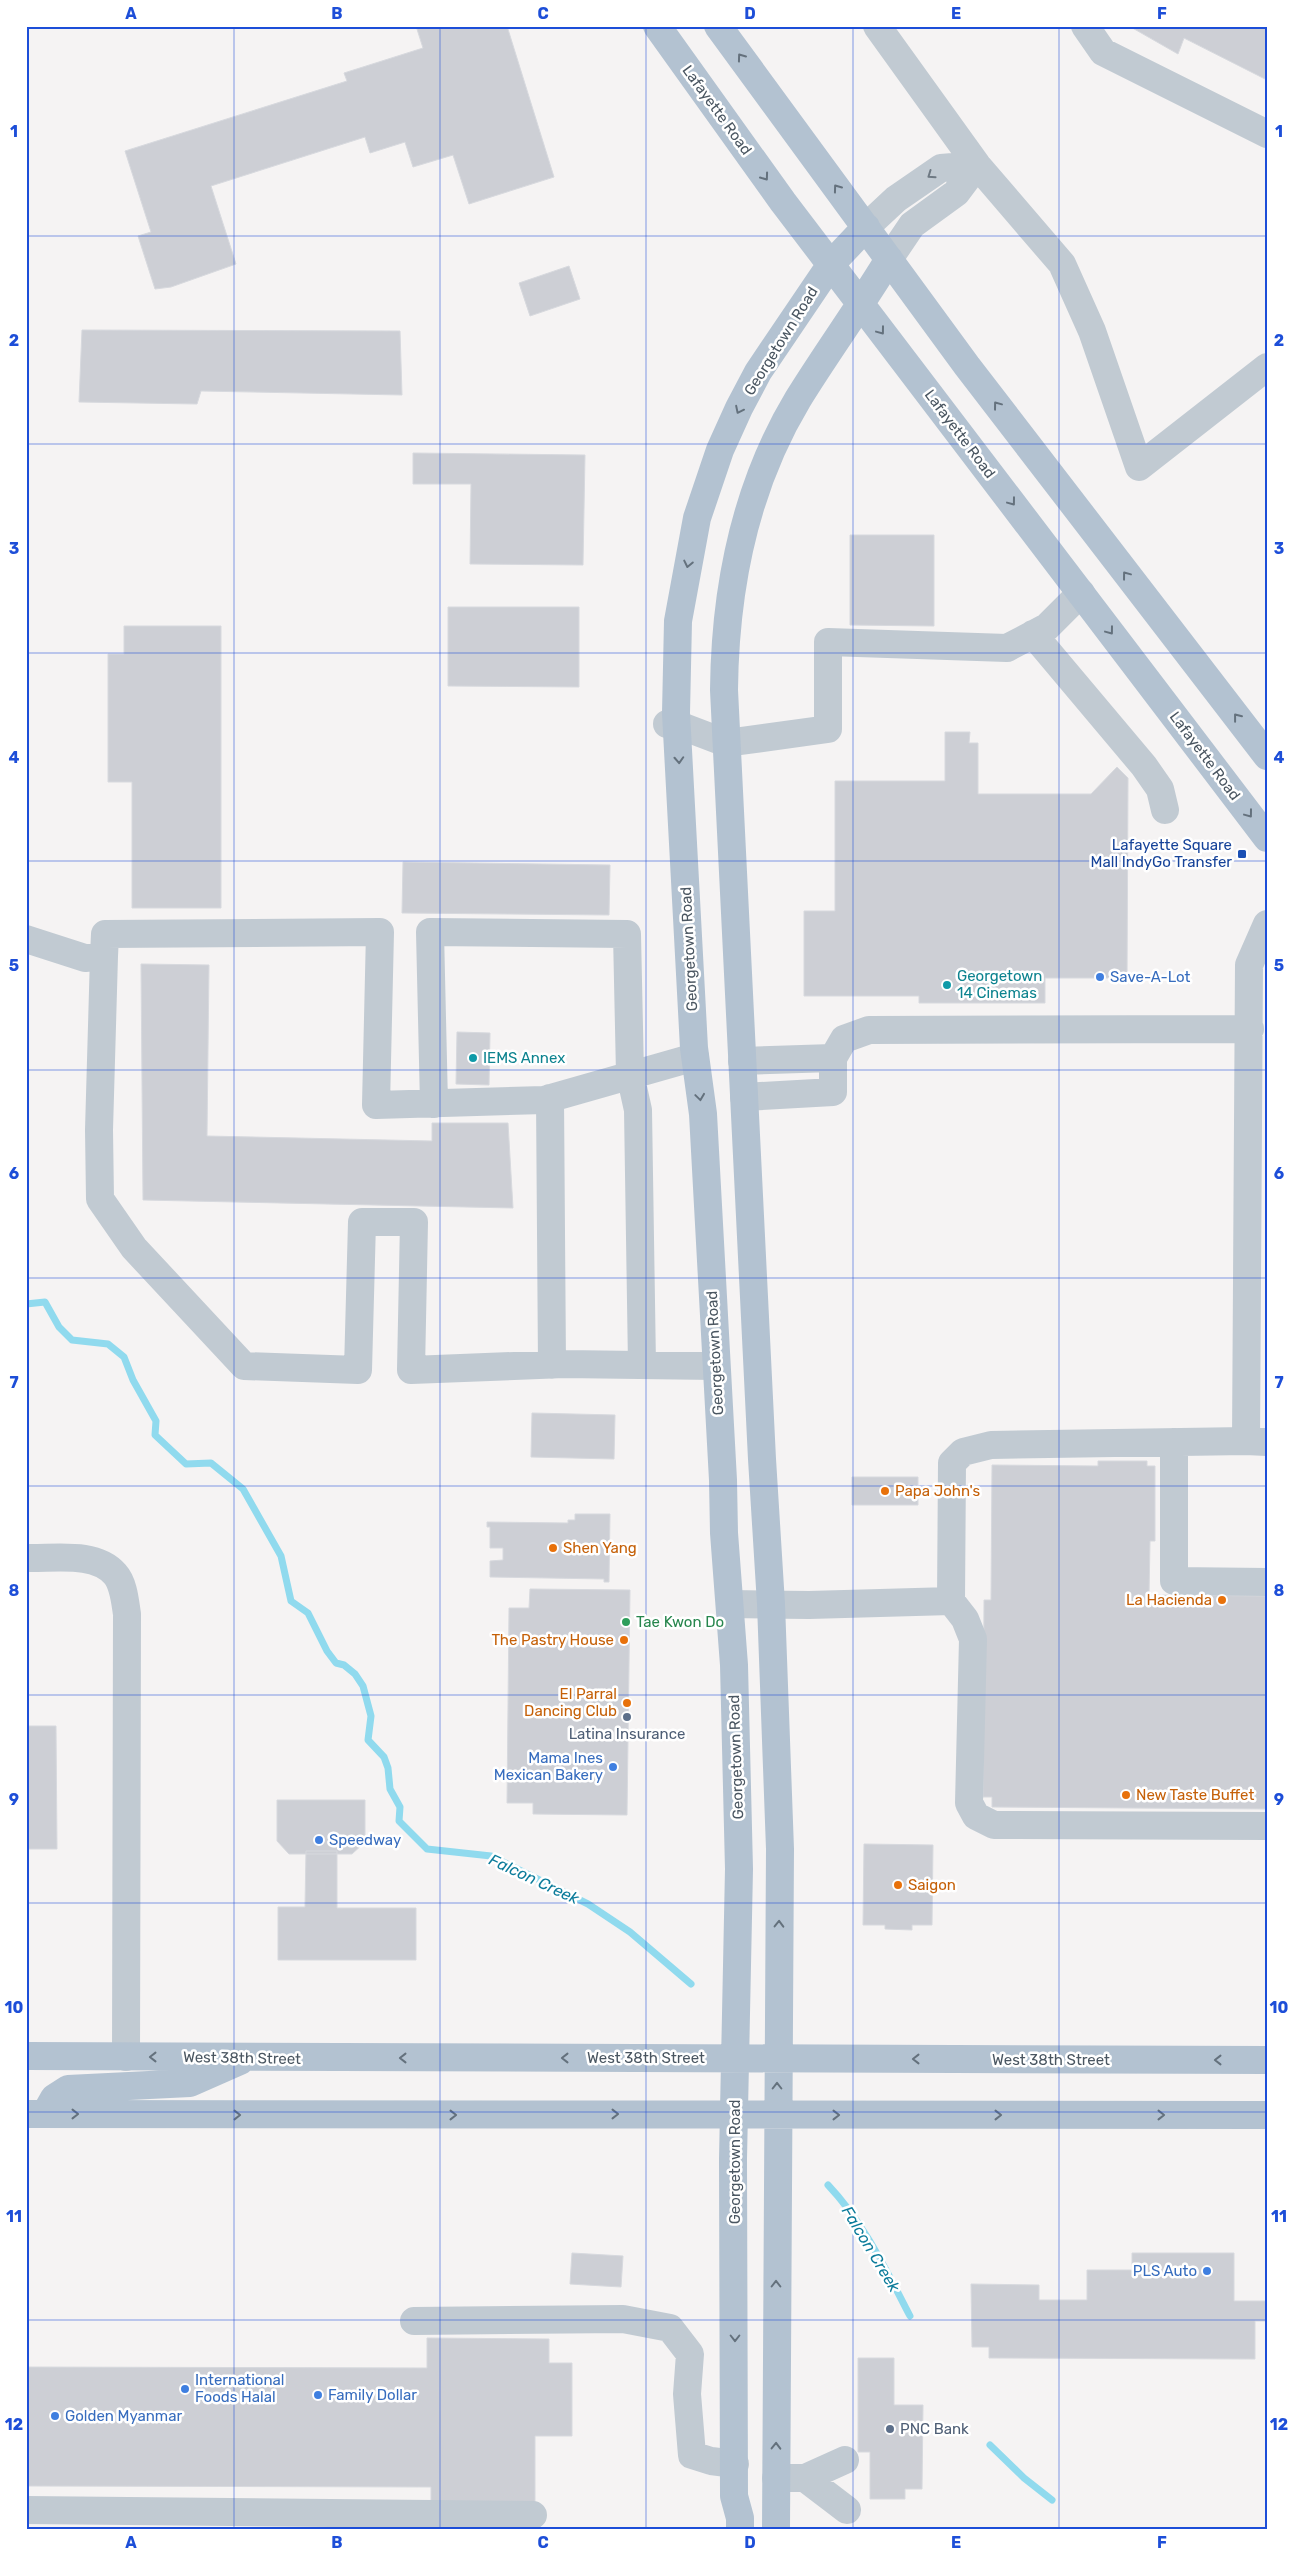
<svg xmlns="http://www.w3.org/2000/svg" width="1293" height="2556" viewBox="0 0 1293 2556" font-family="Rubik,sans-serif">
  <style>
    .lines { fill: none; stroke-linecap: round; stroke-linejoin: round }
    .stream { stroke: #90daee; stroke-width: 7 }
    .building { fill: #cdcfd5; stroke: #d7d9de }
    .minor { stroke: #c1cad2; stroke-width: 28 }
    .major { stroke: #b3c2d1; stroke-width: 28 }
    .oneway { stroke: #64717d }
    .oneway2 { stroke: #6e7983 }
    .grid { fill: none; stroke: #1d4ed8; stroke-width: 1; stroke-opacity: 0.55 }
    .transit-dot { fill: #1a4fb4; stroke: #fff; stroke-width: 2 }
    .shop-dot { fill: #3f7fe0; stroke: #fff; stroke-width: 2 }
    .culture-dot { fill: #0f9aa8; stroke: #fff; stroke-width: 2 }
    .food-dot { fill: #e8710a; stroke: #fff; stroke-width: 2 }
    .leisure-dot { fill: #2e9e5b; stroke: #fff; stroke-width: 2 }
    .service-dot { fill: #5c6f8a; stroke: #fff; stroke-width: 2 }
    .labels { text-anchor: middle; dominant-baseline: central; stroke-width: 5; stroke-linejoin: round; paint-order: stroke }
    .street-label { font-size: 15px; fill: #4a5661; stroke: #fff }
    .transit-label { font-size: 15px; fill: #164399; stroke: #fff; text-anchor: end }
    .culture-label { font-size: 15px; fill: #0d838f; stroke: #fff; text-anchor: start }
    .shop-label { font-size: 15px; fill: #366cbe; stroke: #fff; text-anchor: start }
    .food-label { font-size: 15px; fill: #c56008; stroke: #fff; text-anchor: start }
    .leisure-label { font-size: 15px; fill: #27864d; stroke: #fff; text-anchor: start }
    .service-label { font-size: 15px; fill: #4e5e75; stroke: #fff }
    .water-label { font-size: 16px; font-style: italic; fill: #0c7c9b; stroke: #fff }
    .neatline { fill: none; stroke: #1d4ed8; stroke-width: 2 }
    .grid-label { font-size: 16px; text-anchor: middle; font-weight: bold; fill: #1d4ed8 }
  </style>
  <rect width="100%" height="100%" fill="#f5f3f3"/>
  <g class="lines">
    <path class="stream" d="M26,1304L45,1302L59,1327L72,1340L108,1344L124,1357L133,1380L156,1421L155,1435L186,1464L211,1463L243,1489L281,1556L291,1601L308,1613L327,1651L336,1663L344,1665L355,1674L363,1686L371,1716L368,1740L384,1757L388,1768L390,1789L400,1807L399,1821L427,1849L491,1856L588,1904L630,1932L691,1984
      M828,2185C864,2223 886,2270 910,2316
      M990,2445L1024,2478L1052,2500"/>
  </g>
  <path class="building" d="M416,26H507L554,177L469,204L453,155L413,167L405,142L370,153L365,137L211,186L236,264L171,287L155,289L138,236L151,232L125,151L347,81L344,73L423,48Z
    M1129,26H1267V80L1184,38L1178,54Z
    M569,266L580,299L530,316L519,283Z
    M82,330L400,331L402,395L201,391L197,404L79,402Z
    M413,453L585,455L583,565L470,564L471,484H413Z
    M850,535H934V626L850,625Z
    M448,607H579V687L448,686Z
    M124,626H221V908H132V782H108V654H124Z
    M945,732H970L969,743H978V794H1091L1117,767L1128,778L1127,978H1045V1003H919V996H804V911H835V781H945Z
    M403,862L610,865L609,915L402,913Z
    M141,964L209,965L207,1136L432,1141V1123H508L513,1208L143,1200Z
    M457,1032L490,1033L489,1085L456,1084Z
    M532,1413L615,1415L614,1459L531,1457Z
    M1098,1461H1147V1466H1155V1541H1150L1149,1595L1267,1596V1809L992,1807V1797H983L984,1600H991L992,1465L1098,1466Z
    M852,1477H918V1505H852Z
    M575,1514H610L609,1582H604V1579L490,1577V1561L503,1560V1548H490V1527H487V1522L568,1523V1520H575Z
    M530,1589L630,1590L627,1815L533,1814V1803H507L509,1608H529Z
    M26,1726H56L57,1849H26Z
    M277,1800H365V1842L352,1854H289L277,1841Z
    M864,1844L933,1845L932,1925H912V1930L885,1929V1925H863Z
    M306,1851H337V1908H416V1960H278V1907H305Z
    M572,2253L623,2256L621,2287L570,2284Z
    M1132,2253H1234V2301H1267V2321H1255V2359L989,2358V2347H972L971,2284L1039,2285V2300H1087V2270H1132Z
    M427,2338L549,2339V2363H572V2436H535V2504L431,2503V2487L26,2486V2367L427,2368Z
    M858,2358H894V2405H923L922,2489H905V2499H870V2452H858Z"/>
  <g class="lines">
    <path class="minor" d="M877,26L977,165L1062,264L1092,331L1139,467L1267,367
      M1085,26L1103,52L1267,134
      M866,227L896,199L941,168L977,165
      M889,259L912,225L956,193L977,165
      M1033,634L1144,766L1160,789L1165,810
      M667,724H676L726,743L828,729V642L1007,648L1047,627L1081,593
      M1267,924L1249,965L1246,1441L1267,1442
      M26,939L85,958L104,956L99,1130L100,1199L134,1248L244,1366L358,1370L362,1222H414L411,1370L564,1364L715,1366
      M104,956L105,934L380,932L376,1105L544,1100L695,1057
      M833,1058L844,1039L869,1030L1250,1029
      M742,1061L833,1058V1092L744,1097
      M550,1098L552,1365
      M434,1104L430,932L627,934L630,1074L638,1110L642,1365
      M1174,1442V1581L1267,1582
      M26,1558C54,1559 95,1551 115,1574C124,1584 125,1602 127,1614L126,2057
      M951,1601L965,1619L973,1639L969,1803L976,1816L994,1825L1267,1826
      M730,1604L809,1605L951,1601L952,1463L963,1452L991,1445L1246,1441
      M414,2321L623,2319L670,2328L690,2354L687,2394L692,2455L711,2461L735,2464
      M776,2478H805L845,2460
      M805,2478L847,2510
      M26,2510L533,2515"/>
    <path class="major" d="M657,26L783,202L1267,838
      M718,26L967,366L1267,756
      M26,2056L1267,2060
      M26,2114L1267,2115
      M45,2114L54,2098L68,2089L190,2083L240,2061
      M740,2530V2518L734,2496L733,2159L739,1869L734,1665L724,1533L723,1480L703,1114L694,1048L676,713L678,621L697,518L720,450L739,408L758,372L831,264L866,227
      M776,2530L780,1849L771,1604L762,1459L724,690C725,588 745,487 798,399C827,352 860,307 889,259"/>
  </g>
  <defs><path id="oneway-chevron" d="M-2-3.5L2.5 0L-2 3.5" fill="none" stroke-width="1.6" stroke-linecap="round" stroke-linejoin="round" transform="scale(1.25)"/></defs>
  <g class="oneway">
    <use href="#oneway-chevron" transform="translate(741 57) rotate(-126)"/>
    <use href="#oneway-chevron" transform="translate(765 177) rotate(54)"/>
    <use href="#oneway-chevron" transform="translate(837 188) rotate(-126)"/>
    <use href="#oneway-chevron" transform="translate(881 331) rotate(53)"/>
    <use href="#oneway-chevron" transform="translate(997 405) rotate(-127)"/>
    <use href="#oneway-chevron" transform="translate(739 410) rotate(116)"/>
    <use href="#oneway-chevron" transform="translate(1012 502) rotate(53)"/>
    <use href="#oneway-chevron" transform="translate(688 564) rotate(102)"/>
    <use href="#oneway-chevron" transform="translate(1126 575) rotate(-127)"/>
    <use href="#oneway-chevron" transform="translate(1110 631) rotate(53)"/>
    <use href="#oneway-chevron" transform="translate(1237 717) rotate(-128)"/>
    <use href="#oneway-chevron" transform="translate(679 760) rotate(87)"/>
    <use href="#oneway-chevron" transform="translate(1249 814) rotate(53)"/>
    <use href="#oneway-chevron" transform="translate(700 1097) rotate(82)"/>
    <use href="#oneway-chevron" transform="translate(779 1924) rotate(-89)"/>
    <use href="#oneway-chevron" transform="translate(153 2057) rotate(-180)"/>
    <use href="#oneway-chevron" transform="translate(403 2058) rotate(-180)"/>
    <use href="#oneway-chevron" transform="translate(565 2058) rotate(-180)"/>
    <use href="#oneway-chevron" transform="translate(916 2059) rotate(-180)"/>
    <use href="#oneway-chevron" transform="translate(1218 2060) rotate(-180)"/>
    <use href="#oneway-chevron" transform="translate(777 2086) rotate(-90)"/>
    <use href="#oneway-chevron" transform="translate(75 2114)"/>
    <use href="#oneway-chevron" transform="translate(615 2114)"/>
    <use href="#oneway-chevron" transform="translate(237 2115)"/>
    <use href="#oneway-chevron" transform="translate(453 2115)"/>
    <use href="#oneway-chevron" transform="translate(836 2115)"/>
    <use href="#oneway-chevron" transform="translate(998 2115)"/>
    <use href="#oneway-chevron" transform="translate(1161 2115)"/>
    <use href="#oneway-chevron" transform="translate(776 2284) rotate(-90)"/>
    <use href="#oneway-chevron" transform="translate(735 2338) rotate(90)"/>
    <use href="#oneway-chevron" transform="translate(776 2446) rotate(-89)"/>
  </g>
  <use class="oneway2" href="#oneway-chevron" transform="translate(931 175) rotate(145)"/>
  <path class="grid" d="M234,26V2530M440,26V2530M646,26V2530M853,26V2530M1059,26V2530M26,236H1267M26,444H1267M26,653H1267M26,861H1267M26,1070H1267M26,1278H1267M26,1486H1267M26,1695H1267M26,1903H1267M26,2112H1267M26,2320H1267"/>
  <rect class="transit-dot" x="1237" y="849" width="10" height="10" rx="2.5"/>
  <g class="shop-dot">
    <circle cx="1100" cy="977" r="5"/>
    <circle cx="613" cy="1767" r="5"/>
    <circle cx="319" cy="1840" r="5"/>
    <circle cx="1207" cy="2271" r="5"/>
    <circle cx="185" cy="2389" r="5"/>
    <circle cx="318" cy="2395" r="5"/>
    <circle cx="55" cy="2416" r="5"/>
  </g>
  <g class="culture-dot">
    <circle cx="947" cy="985" r="5"/>
    <circle cx="473" cy="1058" r="5"/>
  </g>
  <g class="food-dot">
    <circle cx="885" cy="1491" r="5"/>
    <circle cx="553" cy="1548" r="5"/>
    <circle cx="1222" cy="1600" r="5"/>
    <circle cx="624" cy="1640" r="5"/>
    <circle cx="627" cy="1703" r="5"/>
    <circle cx="1126" cy="1795" r="5"/>
    <circle cx="898" cy="1885" r="5"/>
  </g>
  <circle class="leisure-dot" cx="626" cy="1622" r="5"/>
  <g class="service-dot">
    <circle cx="627" cy="1717" r="5"/>
    <circle cx="890" cy="2429" r="5"/>
  </g>
  <g class="labels">
    <g class="street-label">
      <text transform="translate(717 110) rotate(54)">Lafayette Road</text>
      <text transform="translate(781 341) rotate(-58)">Georgetown Road</text>
      <text transform="translate(960 434) rotate(53)">Lafayette Road</text>
      <text transform="translate(1205 756) rotate(53)">Lafayette Road</text>
      <text transform="translate(689 949) rotate(-93)">Georgetown Road</text>
      <text transform="translate(715 1353) rotate(-93)">Georgetown Road</text>
      <text transform="translate(736 1757) rotate(-92)">Georgetown Road</text>
      <text transform="translate(242 2058) rotate(1)">West 38th Street</text>
      <text x="646" y="2058">West 38th Street</text>
      <text x="1051" y="2060">West 38th Street</text>
      <text transform="translate(735 2162) rotate(-90)">Georgetown Road</text>
    </g>
    <g class="transit-label">
      <text x="1232" y="845">Lafayette Square<tspan x="1232" dy="17">Mall IndyGo Transfer</tspan></text>
    </g>
    <g class="culture-label">
      <text x="957" y="976">Georgetown<tspan x="957" dy="17">14 Cinemas</tspan></text>
      <text x="483" y="1058">IEMS Annex</text>
    </g>
    <g class="shop-label">
      <text x="1110" y="977">Save-A-Lot</text>
      <text x="603" y="1758" text-anchor="end">Mama Ines<tspan x="603" dy="17">Mexican Bakery</tspan></text>
      <text x="329" y="1840">Speedway</text>
      <text x="1197" y="2271" text-anchor="end">PLS Auto</text>
      <text x="195" y="2380">International<tspan x="195" dy="17">Foods Halal</tspan></text>
      <text x="328" y="2395">Family Dollar</text>
      <text x="65" y="2416">Golden Myanmar</text>
    </g>
    <g class="food-label">
      <text x="895" y="1491">Papa John's</text>
      <text x="563" y="1548">Shen Yang</text>
      <text x="1212" y="1600" text-anchor="end">La Hacienda</text>
      <text x="614" y="1640" text-anchor="end">The Pastry House</text>
      <text x="617" y="1694" text-anchor="end">El Parral<tspan x="617" dy="17">Dancing Club</tspan></text>
      <text x="1136" y="1795">New Taste Buffet</text>
      <text x="908" y="1885">Saigon</text>
    </g>
    <g class="leisure-label">
      <text x="636" y="1622">Tae Kwon Do</text>
    </g>
    <g class="service-label">
      <text x="627" y="1734">Latina Insurance</text>
      <text x="900" y="2429" text-anchor="start">PNC Bank</text>
    </g>
    <g class="water-label">
      <text transform="translate(534 1879) rotate(25)">Falcon Creek</text>
      <text transform="translate(871 2249) rotate(59)">Falcon Creek</text>
    </g>
  </g>
  <rect width="1293" height="2556" fill="none" stroke="#ffffff" stroke-width="55"/>
  <rect x="28" y="28" width="1238" height="2500" class="neatline"/>
  <g class="grid-label">
    <text x="131" y="19">A</text>
    <text x="337" y="19">B</text>
    <text x="543" y="19">C</text>
    <text x="750" y="19">D</text>
    <text x="956" y="19">E</text>
    <text x="1162" y="19">F</text>
    <text x="14" y="137">1</text>
    <text x="1279" y="137">1</text>
    <text x="14" y="346">2</text>
    <text x="1279" y="346">2</text>
    <text x="14" y="554">3</text>
    <text x="1279" y="554">3</text>
    <text x="14" y="763">4</text>
    <text x="1279" y="763">4</text>
    <text x="14" y="971">5</text>
    <text x="1279" y="971">5</text>
    <text x="14" y="1179">6</text>
    <text x="1279" y="1179">6</text>
    <text x="14" y="1388">7</text>
    <text x="1279" y="1388">7</text>
    <text x="14" y="1596">8</text>
    <text x="1279" y="1596">8</text>
    <text x="14" y="1805">9</text>
    <text x="1279" y="1805">9</text>
    <text x="14" y="2013">10</text>
    <text x="1279" y="2013">10</text>
    <text x="14" y="2222">11</text>
    <text x="1279" y="2222">11</text>
    <text x="14" y="2430">12</text>
    <text x="1279" y="2430">12</text>
    <text x="131" y="2548">A</text>
    <text x="337" y="2548">B</text>
    <text x="543" y="2548">C</text>
    <text x="750" y="2548">D</text>
    <text x="956" y="2548">E</text>
    <text x="1162" y="2548">F</text>
  </g>
</svg>
